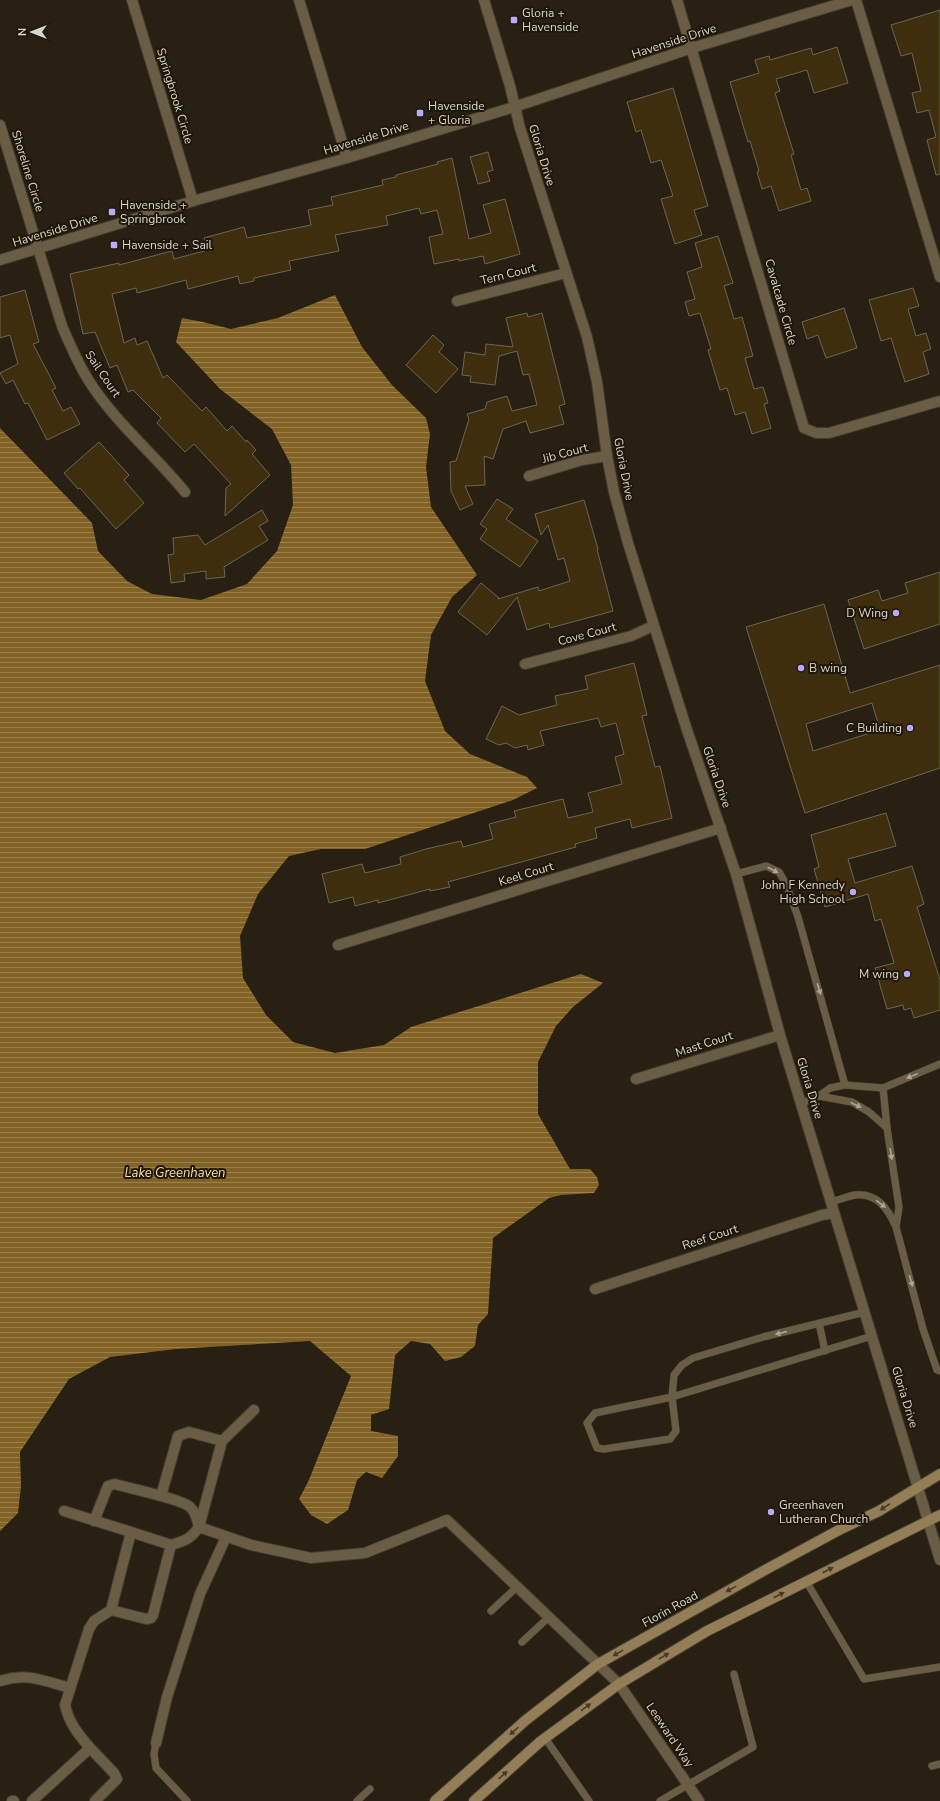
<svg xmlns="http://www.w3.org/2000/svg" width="940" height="1801" viewBox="0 0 940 1801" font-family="'Nunito Sans',sans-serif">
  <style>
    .water { fill: url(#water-rules) }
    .building { fill: #3e2e0d; stroke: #6d6454; fill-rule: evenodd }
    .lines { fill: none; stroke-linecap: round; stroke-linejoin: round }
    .service-casing { stroke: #443d30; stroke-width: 8 }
    .minor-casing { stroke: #443d30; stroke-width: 12 }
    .tertiary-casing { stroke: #443d30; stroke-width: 12 }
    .secondary-casing { stroke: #443d30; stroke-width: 12 }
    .service { stroke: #6a5d45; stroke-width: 7 }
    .minor { stroke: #6a5d45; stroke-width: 10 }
    .tertiary { stroke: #6a5d45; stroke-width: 10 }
    .secondary { stroke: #947e58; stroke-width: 10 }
    .oneway { fill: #ada596 }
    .oneway2 { fill: #483b25 }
    .poi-dot { fill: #b8abf7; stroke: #1f1709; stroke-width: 1.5 }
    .labels { text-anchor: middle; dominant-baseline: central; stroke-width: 4; stroke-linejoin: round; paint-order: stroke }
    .poi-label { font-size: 12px; fill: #dad5cc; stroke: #1f1709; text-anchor: start }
    .street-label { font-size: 12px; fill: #dad5cc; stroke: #1f1709 }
    .water-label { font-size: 13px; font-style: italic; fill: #f9ddab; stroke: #1f1709 }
  </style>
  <defs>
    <pattern id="water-rules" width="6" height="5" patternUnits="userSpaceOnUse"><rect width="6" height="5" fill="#836325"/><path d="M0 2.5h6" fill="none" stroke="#9a804e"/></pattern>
  </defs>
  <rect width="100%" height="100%" fill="#282012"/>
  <path class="water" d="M335,295L362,347L392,385L426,418L430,434L426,467L431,507L477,575L452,597L431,635L425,681L445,731L470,754L527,777L537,788L513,800L365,849H321L289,856L258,894L240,936L243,978L266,1015L293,1042L335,1053L384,1045L411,1027L581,974L603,983L573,1007L556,1026L538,1062V1114L570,1169H590L597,1177L599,1185L594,1193L561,1195L549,1198L493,1238L488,1314L478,1325L475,1346L461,1357L445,1361L430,1344L411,1341L395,1355L389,1409L371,1415V1431L398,1436V1456L382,1478L366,1472L357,1480L348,1510L327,1524L311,1515L299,1499L308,1482L351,1376L310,1341L176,1349L110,1357L69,1379L20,1452L21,1486L18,1513L0,1531V428L92,523L98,551L127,581L152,594L201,600L247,584L277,551L293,505L291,465L272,429L220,389L176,342L182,318L203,322L231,329L278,318Z"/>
  <path class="building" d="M940,10V174L936,175L927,140L936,137L929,110L917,113L912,93L921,91L912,53L901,56L891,25Z
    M837,47L848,83L814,93L807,70L776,79L780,91L775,93L794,154L791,155L801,190L807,188L811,201L779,211L771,186L762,189L757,172L759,171L750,141L748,142L730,82L759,73L755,60L769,56L770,60L811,48L813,55Z
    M673,88L708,206L694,210L702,235L675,244L661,199L673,196L661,160L651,163L641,130L636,132L627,102Z
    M488,152L493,170L487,172L490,181L478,184L470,157Z
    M452,158L469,239L491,233L483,205L505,199L520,254L485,264L483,256L459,261V259L434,264L429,237L443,234L437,210L421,214L419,208L386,216L388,225L335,235L339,251L289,261L291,270L254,278V281L240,284L238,276L188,289L186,280L137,293L136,288L112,294L124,343L135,338L137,345L147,341L163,378L167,375L202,411L206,407L227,431L232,426L246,442L247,440L256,450L252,454L270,475L225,516L226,488L231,484L194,444L185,452L157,423L161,418L133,390L128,392L117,365L110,368L95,332L83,334L70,274L119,263V265L172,251L174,259L208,250L204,238L244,227L247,238L311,225L308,210L333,205L331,197L383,185L382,180L396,177V175L438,164L437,162Z
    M718,236L733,283L724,286L734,319L742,317L753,356L745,358L754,389L763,387L768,403L764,404L771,428L752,434L745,412L735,415L727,388L720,390L708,350L711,349L700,313L689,316L685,302L695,299L687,272L702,267L695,243Z
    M913,288L919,306L908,309L916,336L926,333L931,349L923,352L929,374L905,382L891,338L881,341L869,300Z
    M25,290L39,342L33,344L56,388L52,390L63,411L71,407L80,424L47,440L28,403L25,404L13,380L6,384L0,373L18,364L10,335L0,338V297Z
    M844,308L857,348L826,358L818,335L807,339L802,322Z
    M527,313L528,317L542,313L565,404L559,406L564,424L530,433L526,421L503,429L493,459L484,456L485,485L465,486L473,504L460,510L451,491L450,462L456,461L469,419L467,414L485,409L487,402L507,396L512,411L537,405L529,374L523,375L517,351L499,356L495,385L470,382L471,376L462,375L465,352L485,355L486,344L513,347L506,318Z
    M433,335L444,345L439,352L458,369L436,393L406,365Z
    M99,442L129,475L124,480L144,503L116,529L80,488L78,489L64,473Z
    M497,499L513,509L506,519L538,541L520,567L480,539L487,529L480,524Z
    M584,500L598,549H597L613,611L550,628L549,623L527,630L517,597L487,635L458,612L481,583L499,598L498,599L538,587L539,591L570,581L564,558L558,560L548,525L541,535L535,514Z
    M262,510L268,521L259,526L268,540L224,567L225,577L206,579V571L184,574L185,581L171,583L168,555L174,554L173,538L198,535L205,545Z
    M940,572V624L864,649L848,600L878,590L882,601L908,593L905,583Z
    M824,604L850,693L940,665V768L805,813L746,627ZM872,703L880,730L813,751L806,724Z
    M634,663L647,715L642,716L655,767L660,766L672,818L632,828L630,819L595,828L597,838L575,844L576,847L448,882L450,887L430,891V889L378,903V900L355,906L353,897L329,903L322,874L362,864L365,873L401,864L400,857L426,849L461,841L463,847L493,839L489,824L516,817L514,811L563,799L568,818L593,812L588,793L622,784L615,757L624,754L616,723L601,727L598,718L540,731L544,745L528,750L527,745L515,748L506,743L499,745L486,739L502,706L519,715L557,705L555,696L588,689L585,676Z
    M886,813L896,846L848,859L855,883L912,866L924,904L917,907L940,980V1010L914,1018L911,1008L904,1010L903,1005L887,1009L875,968L894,963L881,919L875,921L868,894L825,907L814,869L819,867L811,835Z"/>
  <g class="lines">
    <defs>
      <path id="service" d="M736,874L766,866L779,872L786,884L798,917L845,1085
        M883,1088L887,1128L899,1207L896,1227L923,1329L937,1370L940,1371
        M819,1096L852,1102L869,1112L887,1128
        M802,1103L819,1096L830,1088L845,1085L883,1088L940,1064
        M831,1202C839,1200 848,1196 855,1195C878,1193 888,1209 896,1227
        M865,1312L763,1337L693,1358L682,1365L674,1375L672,1397L676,1431L670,1439L604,1449L597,1448L587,1423L595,1413L672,1397L872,1336
        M819,1323L825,1351
        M806,1581L864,1679L940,1667
        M491,1611L517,1587
        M522,1642L549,1617
        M545,1738L589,1801
        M156,1743L154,1754L156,1768L187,1801
        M932,1766L940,1764
        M357,1801L370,1789
        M660,1801L753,1747L734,1674"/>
      <path id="minor" d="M132,0L193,201
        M299,0L347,158
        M677,0L804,428L816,433H829L940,401
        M856,0L940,277
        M0,125L62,326C70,345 78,364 89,381C114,421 155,455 185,492
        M457,301L566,273
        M529,476L582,460L607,456
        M525,664L631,636L653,626
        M338,945L721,828
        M636,1079L780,1035
        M595,1289L822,1215L834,1213
        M161,1496L178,1436L189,1432L222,1441
        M64,1511L131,1532
        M94,1521L108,1486L115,1484C128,1488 182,1499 190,1507C196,1512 197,1520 199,1527
        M199,1527L251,1545L311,1558L365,1553L447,1520L619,1684L699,1801
        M171,1545L131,1532L111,1610L146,1619L151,1618L153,1615L171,1545C184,1541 191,1539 199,1527L222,1441L254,1410
        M0,1681C27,1672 44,1681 70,1688
        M156,1743L167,1697L200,1594L226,1537
        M90,1748C78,1734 69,1723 65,1705L89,1629L94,1621L111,1610
        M12,1801H14
        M32,1801L90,1748L114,1773L117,1779L95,1801"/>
      <path id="tertiary" d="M484,0L510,86L520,128L587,337L597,382L607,456L614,492L628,543L686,727L736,874L780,1035L940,1560
        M0,260L193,201L347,158L514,107L692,48L852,0"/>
      <path id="secondary" d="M435,1801L526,1720L598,1664L765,1570L839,1530L879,1511L940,1474
        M474,1801L541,1741L619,1684L707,1631L940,1515"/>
    </defs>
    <use href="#service" class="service-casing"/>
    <use href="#minor" class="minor-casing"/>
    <use href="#tertiary" class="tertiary-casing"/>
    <use href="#secondary" class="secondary-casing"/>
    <use href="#service" class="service"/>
    <use href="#minor" class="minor"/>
    <use href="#tertiary" class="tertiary"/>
    <use href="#secondary" class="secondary"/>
  </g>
  <defs><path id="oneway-solid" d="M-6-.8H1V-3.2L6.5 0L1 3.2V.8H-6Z"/></defs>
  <g class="oneway">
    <use href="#oneway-solid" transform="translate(773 870) rotate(28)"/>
    <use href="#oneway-solid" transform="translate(819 989) rotate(73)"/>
    <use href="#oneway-solid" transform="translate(912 1076) rotate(158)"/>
    <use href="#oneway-solid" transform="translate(856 1105) rotate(25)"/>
    <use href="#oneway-solid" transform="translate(891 1154) rotate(81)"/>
    <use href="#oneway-solid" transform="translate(881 1204) rotate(38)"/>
    <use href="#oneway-solid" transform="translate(911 1281) rotate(75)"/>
    <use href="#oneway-solid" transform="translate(781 1333) rotate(166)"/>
  </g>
  <g class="oneway2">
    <use href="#oneway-solid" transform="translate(885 1507) rotate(147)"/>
    <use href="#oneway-solid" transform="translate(828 1570) rotate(-27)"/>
    <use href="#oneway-solid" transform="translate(731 1589) rotate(151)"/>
    <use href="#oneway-solid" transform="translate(779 1595) rotate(-27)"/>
    <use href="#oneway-solid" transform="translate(618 1653) rotate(151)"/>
    <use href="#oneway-solid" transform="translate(664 1656) rotate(-31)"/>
    <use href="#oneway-solid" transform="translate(586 1707) rotate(-36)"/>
    <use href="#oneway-solid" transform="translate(514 1731) rotate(138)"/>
    <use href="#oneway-solid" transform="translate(503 1775) rotate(-42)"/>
  </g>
  <g class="poi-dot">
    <rect x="510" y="16" width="8" height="8" rx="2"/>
    <rect x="416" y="109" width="8" height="8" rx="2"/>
    <rect x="108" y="208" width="8" height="8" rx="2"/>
    <rect x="110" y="241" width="8" height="8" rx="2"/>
    <circle cx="896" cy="613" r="4"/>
    <circle cx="801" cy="668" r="4"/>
    <circle cx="910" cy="728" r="4"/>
    <circle cx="853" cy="892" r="4"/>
    <circle cx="907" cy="974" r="4"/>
    <circle cx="771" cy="1512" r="4"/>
  </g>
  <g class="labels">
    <g class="poi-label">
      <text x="522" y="13">Gloria +<tspan x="522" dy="14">Havenside</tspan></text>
      <text x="428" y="106">Havenside<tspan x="428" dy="14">+ Gloria</tspan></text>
      <text x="120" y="205">Havenside +<tspan x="120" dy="14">Springbrook</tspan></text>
      <text x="122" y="245">Havenside + Sail</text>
      <text x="888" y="613" text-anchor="end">D Wing</text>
      <text x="809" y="668">B wing</text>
      <text x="902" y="728" text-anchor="end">C Building</text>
      <text x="845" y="885" text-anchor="end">John F Kennedy<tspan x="845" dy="14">High School</tspan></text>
      <text x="899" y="974" text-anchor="end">M wing</text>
      <text x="779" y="1505">Greenhaven<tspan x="779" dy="14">Lutheran Church</tspan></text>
    </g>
    <g class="street-label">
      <text transform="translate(674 41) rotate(-18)">Havenside Drive</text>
      <text transform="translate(175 96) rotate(73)">Springbrook Circle</text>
      <text transform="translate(366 138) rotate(-17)">Havenside Drive</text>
      <text transform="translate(542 155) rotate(73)">Gloria Drive</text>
      <text transform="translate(28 171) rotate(73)">Shoreline Circle</text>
      <text transform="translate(55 230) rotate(-17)">Havenside Drive</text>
      <text transform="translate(508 274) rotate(-14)">Tern Court</text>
      <text transform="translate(781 302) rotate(74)">Cavalcade Circle</text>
      <text transform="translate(103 374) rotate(56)">Sail Court</text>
      <text transform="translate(565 453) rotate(-15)">Jib Court</text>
      <text transform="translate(624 469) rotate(79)">Gloria Drive</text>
      <text transform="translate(587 634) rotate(-15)">Cove Court</text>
      <text transform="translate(717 777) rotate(71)">Gloria Drive</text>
      <text transform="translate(526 874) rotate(-17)">Keel Court</text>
      <text transform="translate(704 1044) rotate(-18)">Mast Court</text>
      <text transform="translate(810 1088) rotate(73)">Gloria Drive</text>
      <text transform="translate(710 1237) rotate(-18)">Reef Court</text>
      <text transform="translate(905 1397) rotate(73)">Gloria Drive</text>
      <text transform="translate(670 1609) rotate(-29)">Florin Road</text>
      <text transform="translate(670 1735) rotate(56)">Leeward Way</text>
    </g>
    <g class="water-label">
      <text x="175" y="1173">Lake Greenhaven</text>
    </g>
  </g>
  <g transform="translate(32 32) rotate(270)" stroke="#1f1709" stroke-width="3" paint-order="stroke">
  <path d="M0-3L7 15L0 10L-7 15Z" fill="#dad5cc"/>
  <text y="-6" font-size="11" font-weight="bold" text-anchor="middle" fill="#dad5cc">N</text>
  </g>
</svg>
